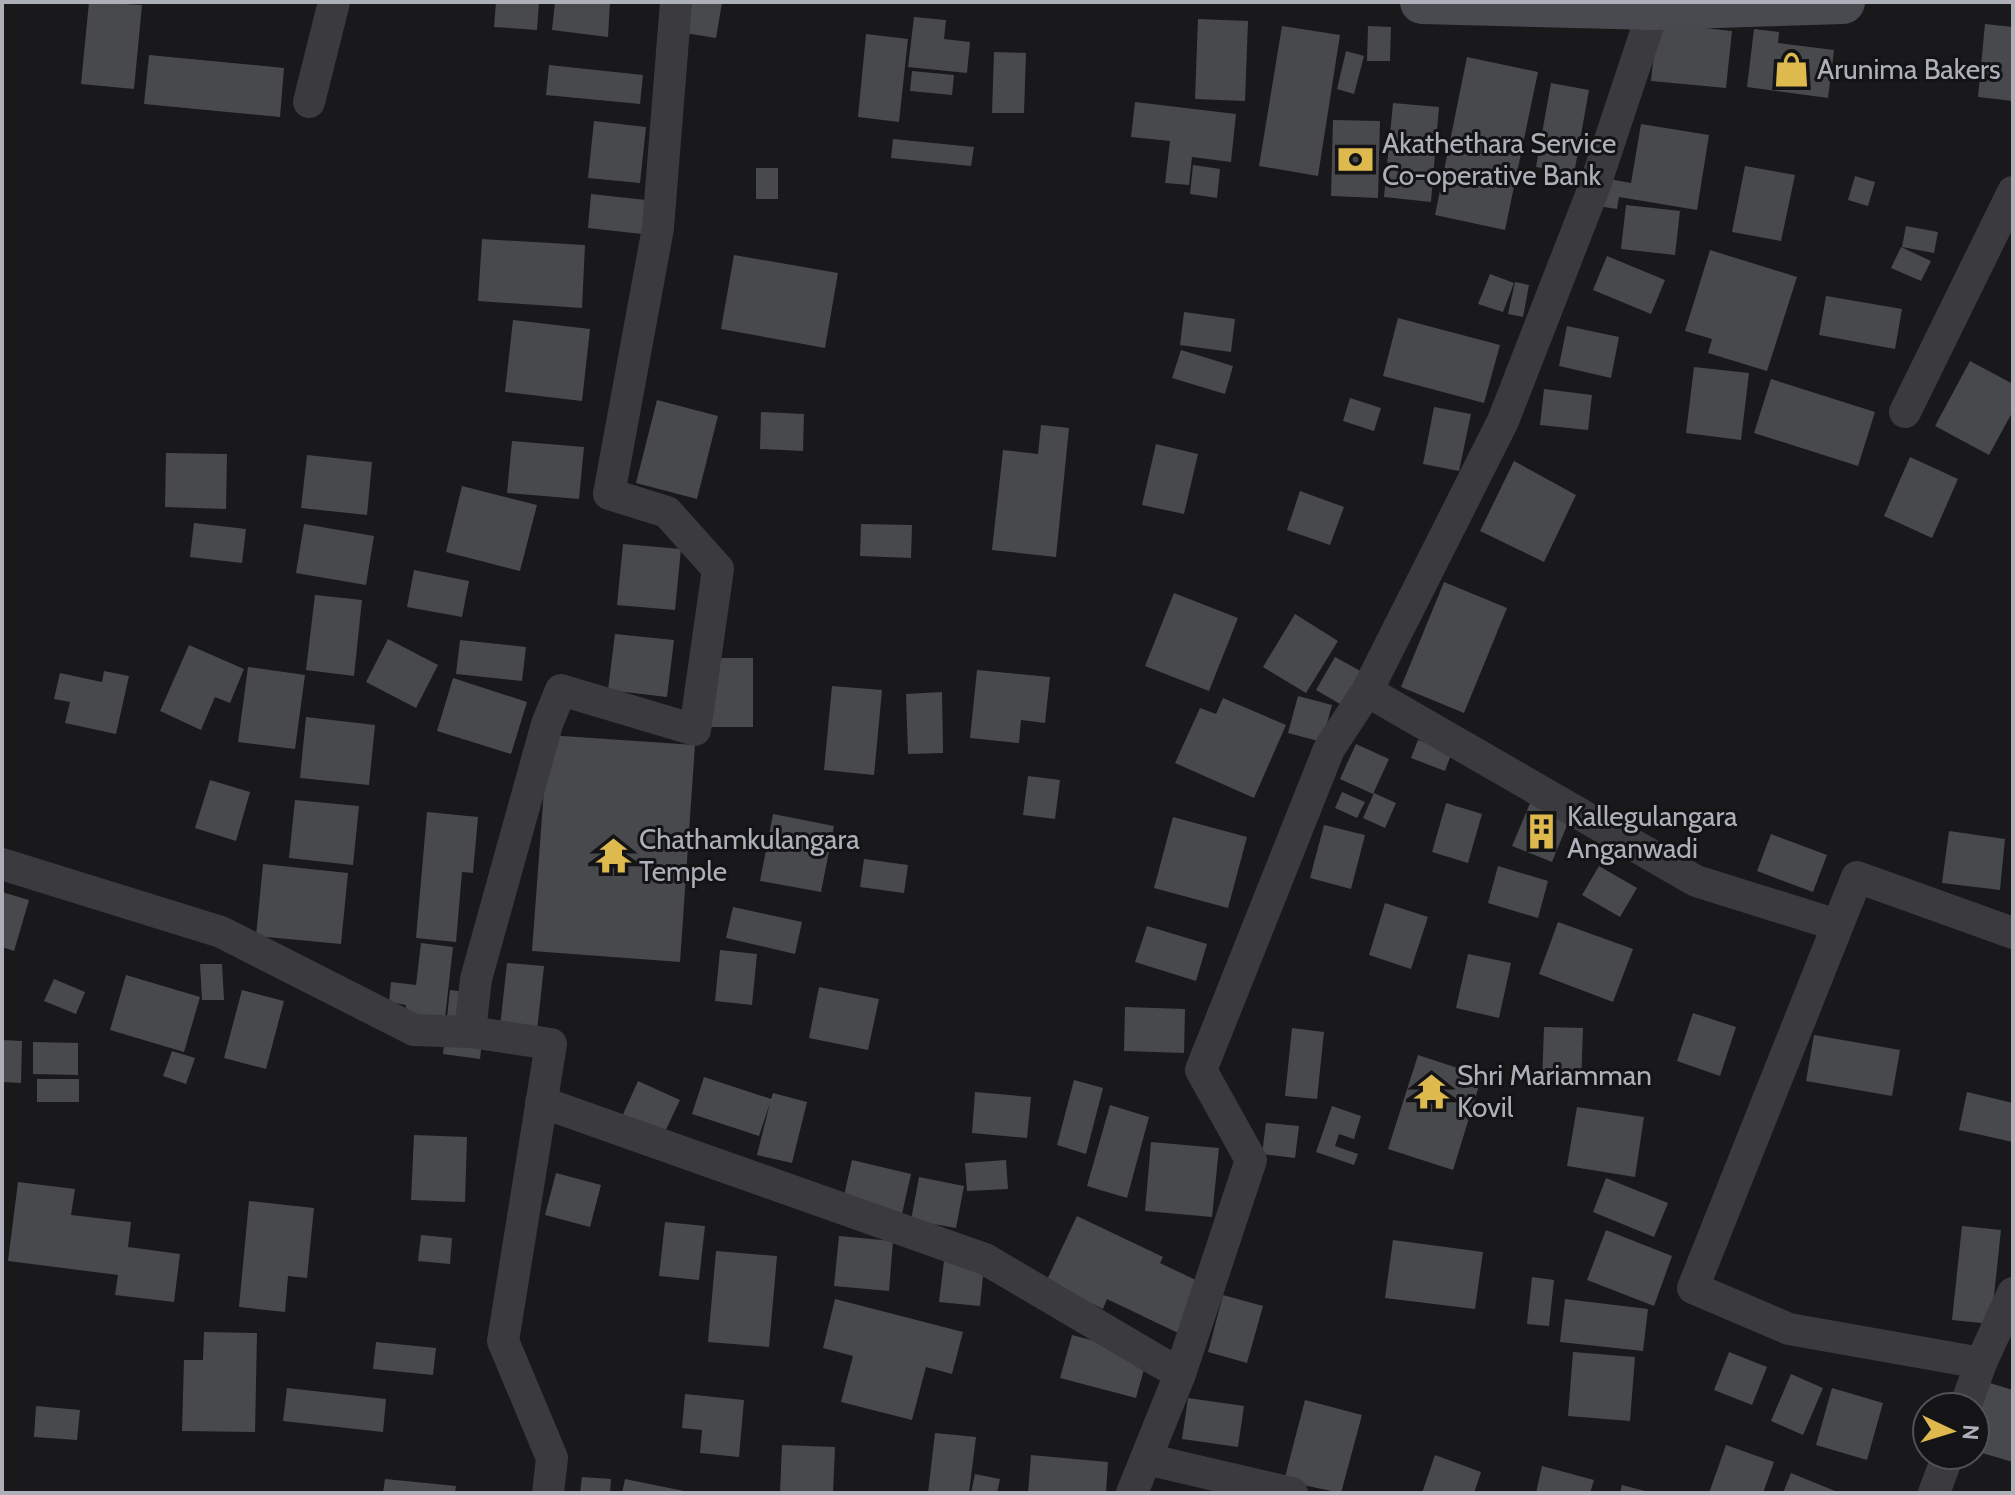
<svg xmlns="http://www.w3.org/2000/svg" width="2015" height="1495" viewBox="0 0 2015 1495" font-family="Cabin,sans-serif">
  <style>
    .building { fill: #48494d }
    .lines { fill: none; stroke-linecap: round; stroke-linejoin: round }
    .minor { stroke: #3b3b3f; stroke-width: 32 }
    .secondary { stroke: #494a4f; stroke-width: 44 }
    .labels { text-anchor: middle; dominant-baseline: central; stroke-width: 6; stroke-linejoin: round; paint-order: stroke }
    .poi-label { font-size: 28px; fill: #adb0b9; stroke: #141416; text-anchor: start }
  </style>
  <rect width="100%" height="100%" fill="#19191b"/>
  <path class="building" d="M89,2L142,5L134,89L81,84Z
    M496,2H539L537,30L494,27Z
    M555,2H610L608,37L552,30Z
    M691,2L722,3L716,38L685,33Z
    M914,17L946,20L944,39L970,42L967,73L908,67Z
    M1198,19L1248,21L1245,101L1195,99Z
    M1657,23L1732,31L1726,88L1651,81Z
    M1985,24L2013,27V101L1978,97Z
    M1282,26L1340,35L1318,176L1259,166Z
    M1368,26L1391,27L1390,61H1367Z
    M1754,29L1779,32L1778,43L1834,50L1828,98L1747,87Z
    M866,34L908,39L899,122L858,117Z
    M1346,51L1364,56L1354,94L1337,89Z
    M994,52L1026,53L1024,113H992Z
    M149,55L284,68L280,117L144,104Z
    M1467,57L1538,72L1505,230L1435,215Z
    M549,65L643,75L640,104L546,95Z
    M912,71L954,75L952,95L910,91Z
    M1551,83L1589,90L1574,174L1536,167Z
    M1135,102L1236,114L1231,162L1192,157L1189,185L1165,183L1170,141L1131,137Z
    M1393,103L1439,107L1431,202L1384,197Z
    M1333,120L1380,121L1378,198L1331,196Z
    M594,121L646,127L640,183L588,178Z
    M1641,124L1709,135L1697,210L1619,197L1617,209L1598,206L1603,178L1631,183Z
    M893,139L974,147L971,166L891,158Z
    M1193,165L1220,169L1217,198L1190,194Z
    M1745,166L1795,175L1781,241L1732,232Z
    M756,168H778V199H756Z
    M1855,176L1875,182L1868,206L1848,200Z
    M591,194L646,200L642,234L588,228Z
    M1626,205L1680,211L1675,255L1621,249Z
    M1906,226L1938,232L1934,253L1902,247Z
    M482,239L585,245L582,308L478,301Z
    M1901,247L1931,261L1921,281L1891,268Z
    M1710,250L1797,277L1767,371L1708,353L1712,339L1685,331Z
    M734,255L838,273L825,348L721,329Z
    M1607,256L1665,280L1651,314L1593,290Z
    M1490,274L1514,283L1503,312L1478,304Z
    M1515,282L1529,285L1523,317L1508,314Z
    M1826,296L1902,309L1895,349L1819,335Z
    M1184,312L1235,319L1231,352L1180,345Z
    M1398,318L1500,345L1484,403L1383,376Z
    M513,320L590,329L582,401L505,392Z
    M1567,326L1619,337L1611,378L1559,366Z
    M1181,350L1233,366L1225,394L1172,378Z
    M1970,361L2013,384V411L1989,455L1935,426Z
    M1694,367L1749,373L1741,440L1686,433Z
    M1771,379L1875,412L1858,466L1754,433Z
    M1544,389L1592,395L1588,430L1540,425Z
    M1350,398L1381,408L1374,431L1343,421Z
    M657,400L718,416L697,499L636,483Z
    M1434,407L1471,414L1459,471L1423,464Z
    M761,412L804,414L803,451L760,449Z
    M1041,425L1069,428L1056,557L992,550L1003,450L1038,454Z
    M512,441L584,447L579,499L507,493Z
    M1156,444L1198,454L1184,514L1142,505Z
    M166,453L227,454L226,509L165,507Z
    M307,455L372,462L367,515L301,508Z
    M1910,457L1958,479L1932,538L1884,516Z
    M1514,461L1576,495L1544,562L1480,531Z
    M462,486L537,505L520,571L446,552Z
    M1300,491L1344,507L1330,545L1287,530Z
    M194,523L246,529L242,563L190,557Z
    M304,524L374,536L366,585L296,573Z
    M861,524L912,525L911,558L860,556Z
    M623,544L681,549L675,610L617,605Z
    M414,570L469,581L462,617L407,607Z
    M1444,582L1507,608L1464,713L1401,687Z
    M1174,593L1238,618L1209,691L1145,666Z
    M315,595L362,600L354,676L306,670Z
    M1295,614L1338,641L1306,693L1263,667Z
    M615,634L674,640L667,697L608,690Z
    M388,639L438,665L416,708L366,682Z
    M460,640L526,647L522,681L456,674Z
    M189,645L244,669L230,703L215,697L201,730L160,711Z
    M1335,657L1366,674L1347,708L1316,690Z
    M709,658H753V727H709Z
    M248,667L305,675L295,749L238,742Z
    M977,670L1050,677L1045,723L1021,720L1019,743L970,738Z
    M104,671L129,676L116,734L65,723L70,702L54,699L60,673L102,682Z
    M453,678L527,702L511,754L437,731Z
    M832,686L882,690L874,775L824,770Z
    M942,692L943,753L908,754L906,694Z
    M1298,696L1332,705L1322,742L1288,733Z
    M1223,698L1286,725L1254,798L1175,763L1200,708L1216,714Z
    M306,717L375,725L369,785L300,778Z
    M548,735L695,745L680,962L532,951Z
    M1418,740L1452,752L1445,771L1411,758Z
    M1356,744L1389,759L1373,794L1340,779Z
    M1028,776L1060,780L1055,819L1023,815Z
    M210,780L250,792L236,841L195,828Z
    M1342,792L1365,802L1357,818L1335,808Z
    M1374,793L1396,803L1385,828L1363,818Z
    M295,800L359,806L353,865L289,858Z
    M1531,801L1570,818L1552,862L1512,846Z
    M1446,803L1482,814L1468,863L1432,852Z
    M427,812L478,817L473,873L462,872L456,942L416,938Z
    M773,814L834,826L821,892L760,881Z
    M1173,817L1247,837L1228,908L1154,888Z
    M1324,825L1365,835L1351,889L1310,878Z
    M1949,831L2005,839L2000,890L1942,883Z
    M1771,834L1827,855L1813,892L1757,871Z
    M864,859L908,865L904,893L860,887Z
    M263,864L348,873L341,944L256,936Z
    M1498,866L1548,881L1538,918L1488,903Z
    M1599,866L1637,888L1620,917L1582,895Z
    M2,892L29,900L14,951L2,947Z
    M1385,903L1428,917L1411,969L1369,955Z
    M733,907L802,922L795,954L726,938Z
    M1558,922L1633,949L1613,1002L1539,974Z
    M1147,926L1207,944L1196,981L1135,962Z
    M421,943L453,947L445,1018L405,1013L406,1005L389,1002L391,982L416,985Z
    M720,950L757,954L752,1005L715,1001Z
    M1468,954L1511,963L1499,1018L1456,1008Z
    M507,963L544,966L537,1031L500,1027Z
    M200,964H222L224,1000H202Z
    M126,975L200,997L184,1052L110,1030Z
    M54,979L85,992L76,1014L44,1001Z
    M819,987L879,999L868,1050L809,1038Z
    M242,990L284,1001L266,1069L224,1058Z
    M450,990L487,995L480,1059L443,1054Z
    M1125,1007L1185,1009L1184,1053L1124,1051Z
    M1693,1013L1736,1027L1720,1076L1677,1061Z
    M1544,1027L1583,1028L1581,1084L1542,1083Z
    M1292,1028L1324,1032L1317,1099L1285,1096Z
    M1814,1035L1900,1050L1892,1096L1806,1081Z
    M2,1040L22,1041L21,1083L2,1082Z
    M33,1042L78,1043V1075L33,1074Z
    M172,1051L195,1058L186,1084L163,1076Z
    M1418,1055L1482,1076L1453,1170L1388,1149Z
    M704,1077L771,1099L773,1093L807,1102L792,1163L757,1155L770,1103L759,1136L692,1114Z
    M37,1079H79V1102H37Z
    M1074,1080L1103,1088L1086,1154L1057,1145Z
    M638,1081L680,1100L661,1140L620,1121Z
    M975,1092L1031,1097L1027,1138L972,1133Z
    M1967,1092L2013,1103V1142L1959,1130Z
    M1110,1105L1149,1117L1127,1198L1087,1186Z
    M1332,1106L1361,1116L1354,1139L1339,1134L1335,1146L1358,1154L1354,1165L1316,1152Z
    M1577,1107L1644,1117L1635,1177L1567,1166Z
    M1266,1123L1299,1126L1295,1158L1262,1154Z
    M414,1135L467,1137L465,1202L411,1200Z
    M1151,1142L1219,1148L1212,1217L1145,1211Z
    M852,1160L911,1174L902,1214L843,1200Z
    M1006,1160L1008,1189L967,1191L965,1163Z
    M556,1173L601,1185L590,1227L545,1215Z
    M919,1177L964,1186L956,1228L911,1220Z
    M1606,1178L1668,1203L1654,1237L1593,1212Z
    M18,1182L75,1189L71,1215L131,1222L128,1247L180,1254L174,1302L115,1295L118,1275L8,1261Z
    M249,1201L314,1208L307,1278L288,1276L285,1312L239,1307Z
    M1077,1216L1163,1257L1160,1263L1202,1283L1178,1333L1107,1299L1103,1309L1046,1282Z
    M665,1222L705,1226L699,1280L659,1276Z
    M1962,1226L2001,1230L1991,1324L1952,1320Z
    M1606,1230L1672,1256L1654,1306L1587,1280Z
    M421,1235L452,1238L450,1264L418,1261Z
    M839,1236L893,1241L889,1291L834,1286Z
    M1393,1240L1483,1252L1475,1309L1385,1298Z
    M716,1251L777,1256L769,1347L708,1342Z
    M944,1261L984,1266L980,1306L939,1302Z
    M1532,1277L1554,1280L1549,1326L1527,1324Z
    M1223,1295L1263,1306L1247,1363L1208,1352Z
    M835,1299L963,1332L952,1374L926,1367L912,1420L841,1402L853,1356L823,1348Z
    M1565,1299L1648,1309L1643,1351L1560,1342Z
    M204,1332L257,1333L255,1432L182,1431L184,1360H203Z
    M1072,1335L1148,1355L1136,1398L1060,1378Z
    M376,1342L436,1348L433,1375L373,1369Z
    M1573,1352L1635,1357L1630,1421L1568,1416Z
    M1729,1352L1767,1367L1752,1405L1714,1390Z
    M1791,1374L1823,1388L1803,1435L1771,1421Z
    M1983,1381L2013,1390V1462L1975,1451V1409Z
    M287,1388L386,1399L383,1432L283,1421Z
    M1832,1388L1883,1403L1867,1460L1816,1445Z
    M685,1394L744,1400L739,1457L700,1453L702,1430L682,1428Z
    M1188,1398L1244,1406L1238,1447L1182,1439Z
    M1305,1400L1362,1415L1341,1493L1284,1481Z
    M36,1406L80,1410L77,1440L34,1437Z
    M935,1433L976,1437L969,1493H928Z
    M782,1445L835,1447L833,1493H780Z
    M1726,1445L1774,1462L1763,1493H1709Z
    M1031,1455L1108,1462L1106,1493H1028Z
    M1435,1455L1481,1472L1474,1493H1422Z
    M1542,1466L1594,1480L1590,1493H1536Z
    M1791,1473L1840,1493H1783Z
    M975,1474L1000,1479L997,1493H971Z
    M582,1477L611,1479L610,1493H580Z
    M385,1479L456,1486L455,1493H383Z
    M625,1479L689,1492V1493H622Z
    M1622,1485L1649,1492L1648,1493H1620Z"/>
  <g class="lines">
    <path class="minor" d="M309,102L334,2
      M1905,412L2013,192
      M1367,691L1696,881L1837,925
      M2,864L221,932L414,1030L470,1032
      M2013,933L1857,877L1693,1288L1789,1329L1981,1363L2013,1293
      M541,1102L985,1259L1180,1374
      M1965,1407L1981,1363
      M1146,1459L1292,1493
      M548,1493L552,1458L503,1341L551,1044L470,1032L476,979L547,724L561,690L695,730L718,569L667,512L609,494L658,228L676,2
      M1132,1493L1180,1374L1251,1160L1201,1070L1329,749L1367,691L1503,421L1595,185L1654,8
      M1934,1493L1948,1455"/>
    <path class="secondary" d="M1422,2L1654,8L1843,2"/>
  </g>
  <defs>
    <symbol id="shop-bare" viewBox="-9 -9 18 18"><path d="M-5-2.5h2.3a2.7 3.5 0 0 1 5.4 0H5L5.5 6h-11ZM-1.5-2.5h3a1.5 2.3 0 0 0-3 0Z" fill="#deb94e" stroke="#141416" stroke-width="2.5" paint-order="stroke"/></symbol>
    <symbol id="bank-bare" viewBox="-9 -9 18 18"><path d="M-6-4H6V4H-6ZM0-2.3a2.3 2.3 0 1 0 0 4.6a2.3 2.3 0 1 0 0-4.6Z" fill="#deb94e" stroke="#141416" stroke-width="2.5" paint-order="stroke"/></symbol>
    <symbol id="building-bare" viewBox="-9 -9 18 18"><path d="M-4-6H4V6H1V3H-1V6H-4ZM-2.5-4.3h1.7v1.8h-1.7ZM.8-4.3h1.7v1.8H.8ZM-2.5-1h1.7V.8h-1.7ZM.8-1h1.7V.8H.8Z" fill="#deb94e" stroke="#141416" stroke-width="2.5" paint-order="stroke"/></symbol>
    <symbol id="temple-bare" viewBox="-9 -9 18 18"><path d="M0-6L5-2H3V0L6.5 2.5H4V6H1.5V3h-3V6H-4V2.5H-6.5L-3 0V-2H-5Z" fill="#deb94e" stroke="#141416" stroke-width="2.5" paint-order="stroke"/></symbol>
  </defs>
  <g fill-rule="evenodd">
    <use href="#shop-bare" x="1766" y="44" width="51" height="51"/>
    <use href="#bank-bare" x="1330" y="134" width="51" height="51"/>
    <use href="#building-bare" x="1516" y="806" width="51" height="51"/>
    <use href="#temple-bare" x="588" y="830" width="51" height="51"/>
    <use href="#temple-bare" x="1406" y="1066" width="51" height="51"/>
  </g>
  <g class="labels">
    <g class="poi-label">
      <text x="1817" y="69">Arunima Bakers</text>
      <text x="1382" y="143">Akathethara Service<tspan x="1382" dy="32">Co-operative Bank</tspan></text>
      <text x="1567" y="816">Kallegulangara<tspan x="1567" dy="32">Anganwadi</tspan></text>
      <text x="639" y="839">Chathamkulangara<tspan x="639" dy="32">Temple</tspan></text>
      <text x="1457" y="1075">Shri Mariamman<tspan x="1457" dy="32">Kovil</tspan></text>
    </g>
  </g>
  <rect width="2015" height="1495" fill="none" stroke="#adb0b9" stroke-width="8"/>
  <g transform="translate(1951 1431) rotate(94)"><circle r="38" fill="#141416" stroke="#515257" stroke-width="2"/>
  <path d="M0-6L14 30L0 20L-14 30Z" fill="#deb94e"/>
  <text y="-12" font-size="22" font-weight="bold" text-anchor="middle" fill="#adb0b9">N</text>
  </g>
</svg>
